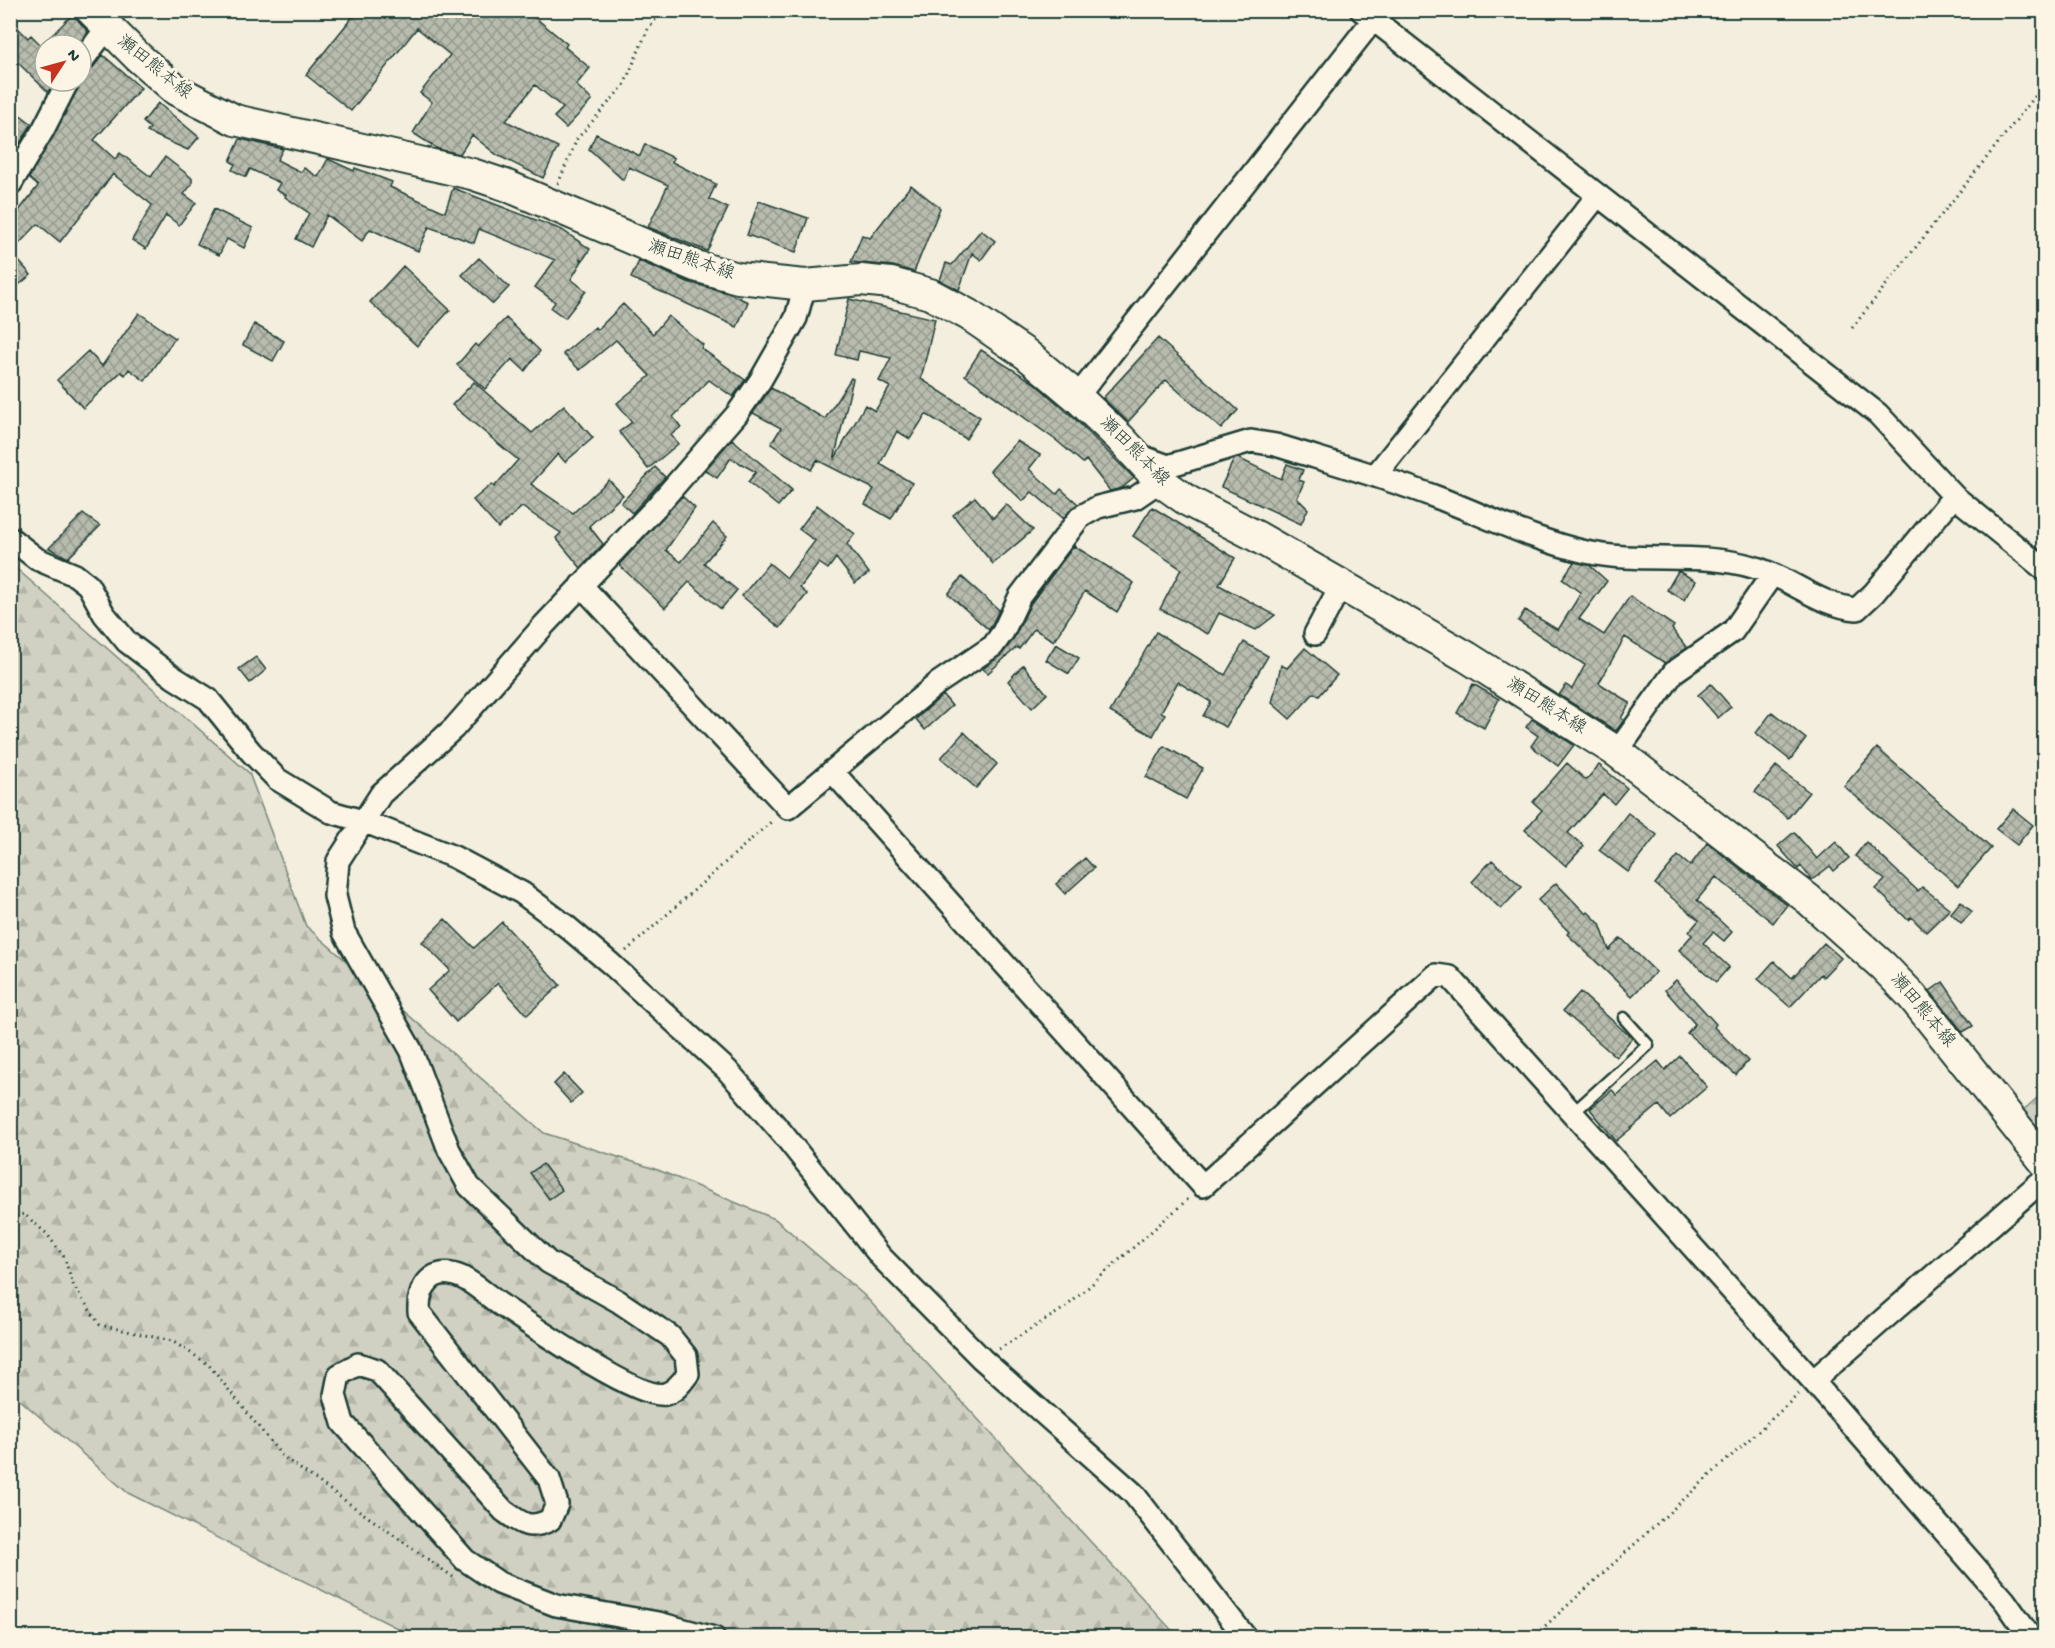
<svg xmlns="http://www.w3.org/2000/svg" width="2055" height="1648" viewBox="0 0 2055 1648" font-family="'Gochi Hand','Klee One',sans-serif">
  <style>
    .forest { fill: url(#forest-firs); stroke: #78877b; stroke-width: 1.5 }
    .building { fill: url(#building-cross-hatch); stroke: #1f3d34; stroke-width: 1.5 }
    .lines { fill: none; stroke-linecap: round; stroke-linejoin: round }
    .service-casing { stroke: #1f3d34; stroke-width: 15 }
    .minor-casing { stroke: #1f3d34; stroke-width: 26 }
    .secondary-casing { stroke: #1f3d34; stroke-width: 34 }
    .path { stroke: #1f3d34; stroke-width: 3; stroke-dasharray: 1.5 4.5; stroke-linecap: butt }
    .service { stroke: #fcf5e5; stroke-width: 10 }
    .minor { stroke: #fcf5e5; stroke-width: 21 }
    .secondary { stroke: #fcf5e5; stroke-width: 30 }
    .labels { text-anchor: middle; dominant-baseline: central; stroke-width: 6; stroke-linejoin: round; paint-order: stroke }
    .street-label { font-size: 18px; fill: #1f3d34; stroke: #fcf5e5 }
  </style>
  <defs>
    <pattern id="forest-firs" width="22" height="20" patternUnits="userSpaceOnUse" patternTransform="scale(1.5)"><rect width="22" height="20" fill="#d0d1c2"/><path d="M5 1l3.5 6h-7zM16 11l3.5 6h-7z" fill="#b2b4a7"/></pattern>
    <pattern id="building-cross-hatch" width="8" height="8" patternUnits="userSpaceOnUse" patternTransform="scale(1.5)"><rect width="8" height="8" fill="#b8bcae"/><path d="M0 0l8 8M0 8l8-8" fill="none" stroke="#959a8e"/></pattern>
  </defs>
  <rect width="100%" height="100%" fill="#f3eede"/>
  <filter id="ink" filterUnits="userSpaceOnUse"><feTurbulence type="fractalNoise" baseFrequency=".0167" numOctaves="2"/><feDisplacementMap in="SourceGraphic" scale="12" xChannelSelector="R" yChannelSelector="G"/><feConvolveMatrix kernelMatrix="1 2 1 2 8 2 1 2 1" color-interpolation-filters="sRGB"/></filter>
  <g filter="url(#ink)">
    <path class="forest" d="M10,563L249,773L306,926L544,1133L658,1170L775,1219L865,1296L1178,1637H415L128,1493L11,1392Z
      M2044,1092V1137L2020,1113Z"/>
    <path class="building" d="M358,10H526L567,44L565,47L590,68L576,85L592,100L566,128L554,117L563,108L535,85L506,121L558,147L543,178L497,155L472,135L460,154L438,149L413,133L432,102L420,93L450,55L417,28L351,111L306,75Z
      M73,14L88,32L78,45H42Z
      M10,20L28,38L31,35L45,49V81H54L48,92L10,55Z
      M103,55L141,88L94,140L115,159L120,153L151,177L165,157L192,178V184L184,194L196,203L179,225L166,215L146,249L132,240L152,205L113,174L60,242L38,224L11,252L31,275L10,292V204L18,212L38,186L29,178L79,87L81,75L91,70Z
      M158,103L199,137L188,150L147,132L150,128L143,122Z
      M10,107L32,124L10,159Z
      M596,134L640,156L645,144L674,158L672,162L716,184L709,199L728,208L707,251L648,227L668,185L629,167L623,180L589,149Z
      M240,139L283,149L277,160L301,172L304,168L318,177L328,159L354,171L355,168L392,182L390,187L445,212L453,188L562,230L590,249L583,260L579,258L582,261L571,279L586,291L565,318L551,308L555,302L535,287L555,260L479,229L474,243L429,227L418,251L370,229L362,241L327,215L311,247L296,239L309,213L285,197L286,195L276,190L280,183L250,169L246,177L232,170L235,164L230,161Z
      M911,185L940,208L914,272L893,266L851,262L862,235L870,238Z
      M759,201L808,218L796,252L747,235Z
      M214,209L253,228L244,248L227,239L219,255L197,244Z
      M981,230L995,241L981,260L972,253L959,290L940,280L946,263L952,265Z
      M479,258L509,287L493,304L462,275Z
      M639,261L688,282L728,293L748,302L737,327L631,278Z
      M403,266L450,310L417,346L370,302Z
      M849,299L935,319L921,379L980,417L966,439L926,414L910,439L897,431L880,464L912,483L891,519L865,504L874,489L817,460L811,470L771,444L781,428L753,413L771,388L825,419L851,378L853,379L834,460L865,405L875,411L890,387L879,381L891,358L859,351L857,360L836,355Z
      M623,304L653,334L668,316L703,345L701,348L745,380L733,397L709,380L673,417L681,427L671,435L678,444L648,469L619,432L632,422L617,403L650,376L616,340L580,370L563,354L595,327L597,330Z
      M139,313L175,338L145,381L129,369L125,375L121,372L83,408L57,380L88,351L102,366Z
      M506,318L540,351L525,371L512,359L485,389L457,365L475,344L478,347Z
      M254,324L284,341L273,361L243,345Z
      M1158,338L1238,410L1221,429L1166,380L1128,422L1103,398Z
      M981,350L1033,382L1074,418L1134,478L1122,488L1110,491L1086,460L1083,463L1057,441L965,375Z
      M474,382L532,433L564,405L593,438L565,462L558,454L531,484L573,513L609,480L623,495L589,526L603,544L581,568L556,538L561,533L522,507L498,528L473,500L492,484L494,487L518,460L452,405Z
      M732,439L792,490L778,506L748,482L756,472L731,458L717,478L705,470Z
      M1017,441L1040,455L1029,469L1057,494L1061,489L1078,504L1063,518L1032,492L1023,501L990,471Z
      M1238,458L1281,479L1287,464L1303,470L1299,480L1304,482L1297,498L1308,509L1301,524L1221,487L1234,459Z
      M655,467L665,477L632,513L621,503Z
      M682,496L695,508L666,550L681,562L713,523L727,536L704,563L737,590L721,609L689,582L665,608L619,565Z
      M975,497L993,518L1006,504L1033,530L993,564L953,515Z
      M817,505L855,534L847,544L869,573L855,583L836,558L828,569L819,563L800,588L807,594L780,628L742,596L769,563L787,578L815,541L799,529Z
      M1152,507L1235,558L1219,585L1275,615L1256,630L1219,613L1208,634L1160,609L1181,569L1133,536Z
      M83,514L100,526L68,558L49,548Z
      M1074,546L1134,583L1117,612L1085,591L1054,641L1034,629L1019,649L1017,647L988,673L983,669L1003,653L1014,638L1031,603Z
      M1574,562L1589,565L1607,581L1579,619L1604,635L1630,596L1674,626L1672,629L1687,648L1665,663L1625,637L1599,683L1630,703L1621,718L1624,720L1616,731L1559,695L1566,685L1572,689L1585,665L1518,621L1525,610L1558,630L1581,593L1562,579Z
      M1678,571L1696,581L1684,600L1667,590Z
      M962,577L999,610L989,630L948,594Z
      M1156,632L1225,675L1244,642L1268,656L1226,727L1203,716L1211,702L1178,682L1161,712L1165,714L1153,736L1110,712Z
      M1056,644L1079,658L1069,674L1046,660Z
      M1305,648L1337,675L1319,696L1314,693L1290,719L1272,703L1281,665L1287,668Z
      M256,657L266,670L250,683L239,669Z
      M1023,665L1047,694L1032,708L1008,681Z
      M1473,684L1499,699L1484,728L1457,713Z
      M1711,684L1731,707L1718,718L1698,695Z
      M943,695L952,706L925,730L916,719Z
      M1772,712L1806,739L1790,760L1756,733Z
      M1532,719L1574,745L1558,766L1531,746L1538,736L1526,727Z
      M964,732L997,764L976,788L941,758Z
      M1164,746L1203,768L1186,799L1146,777Z
      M1877,748L1991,848L1958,886L1844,786Z
      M1567,763L1586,780L1599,765L1627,788L1614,804L1603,794L1568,833L1584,846L1566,866L1525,830L1542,810L1533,802Z
      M1776,766L1809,792L1788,818L1755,792Z
      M2013,809L2033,825L2017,845L1996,829Z
      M1628,813L1657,835L1628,872L1599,850Z
      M1794,832L1817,859L1836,842L1849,858L1834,871L1830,866L1812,880L1801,866L1798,869L1778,846Z
      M1866,842L1918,891L1922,887L1950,909L1926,932L1911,917L1908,920L1876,889L1885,880L1855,856Z
      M1707,843L1787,905L1773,923L1716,877L1697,900L1732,932L1724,941L1713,932L1703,943L1729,967L1716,982L1679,950L1692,935L1689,932L1699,920L1655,884L1678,856L1690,866Z
      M1085,858L1094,868L1065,894L1056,884Z
      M1492,860L1522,887L1501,909L1472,882Z
      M1556,883L1586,914L1588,912L1600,924L1609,950L1621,938L1656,972L1632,996L1567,934L1569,932L1538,900Z
      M1961,901L1972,912L1961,923L1951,913Z
      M445,919L474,948L502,922L560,985L527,1015L498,983L456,1022L428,990L450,970L422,942Z
      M1824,943L1841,958L1823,977L1821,974L1790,1007L1758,979L1774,961L1792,978Z
      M1676,980L1716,1024L1714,1027L1748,1061L1736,1075L1687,1033L1695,1024L1665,990Z
      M1943,982L1973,1026L1963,1032L1930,991Z
      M1580,992L1632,1038L1616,1057L1563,1011Z
      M1680,1056L1707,1087L1670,1119L1659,1105L1616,1141L1590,1109L1612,1090L1617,1095L1658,1061L1665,1070Z
      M564,1074L582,1093L571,1103L554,1084Z
      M543,1164L562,1190L549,1199L530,1173Z"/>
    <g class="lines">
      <defs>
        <path id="service" d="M1572,1114L1648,1045L1624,1018"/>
        <path id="minor" d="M1361,10L1878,414L1954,496L2044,569
          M81,62L107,28
          M10,185L43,130L68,81
          M1077,397L1373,20
          M1138,455L1168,466L1251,441L1276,445C1330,462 1384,477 1436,497C1486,516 1533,540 1586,552C1641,564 1699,551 1753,567C1789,577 1819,606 1857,609L1874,593L1954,496
          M1375,476L1598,195
          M10,538L37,559L75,575L88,585L104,614L127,642L173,677L208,699L251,752L277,779L331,812L363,821L454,857L522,893L566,926L611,964L727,1070L783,1134L881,1257L982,1359L1133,1493L1246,1638
          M581,585L788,808L938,683L993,646L1003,632L1020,596L1080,517L1098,507L1135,498L1160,481
          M1315,634L1341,585
          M1617,752L1674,672L1733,631L1772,575
          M832,771L1203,1186L1436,975L1450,977L1813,1381L2005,1601L2031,1638
          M1813,1381L2044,1179
          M714,1638L658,1623L556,1605L499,1583L465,1560L343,1423L335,1395L339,1375L358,1364L377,1370L504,1511C522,1524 529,1530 550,1520L557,1504L549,1479L419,1312C418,1286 433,1265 461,1277C474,1283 487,1295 498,1303C525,1321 638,1400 665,1394C675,1392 682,1382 688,1374L686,1356L670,1336L618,1301L548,1262L469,1186L449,1150L411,1050L344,932L335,896L338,861L381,794L454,728L544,625L657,506L737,414L760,381L796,318L805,285"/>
        <path id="secondary" d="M91,10L138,57L176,90L235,120L472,174L505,185L695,266L738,278L805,285L861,280L891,283L930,294L969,315L1026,354L1077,397L1120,438L1160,481L1188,501L1256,536L1467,657L1617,752L1808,899L1883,966L1911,995L2044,1161"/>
      </defs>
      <use href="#service" class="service-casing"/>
      <use href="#minor" class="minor-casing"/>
      <use href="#secondary" class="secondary-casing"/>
      <path class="path" d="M558,184L577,139L624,85L648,29L663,10
        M1852,328L2044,85
        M626,951L773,820
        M10,1218L24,1214L47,1234L64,1257L74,1287L100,1325L172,1341L208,1364L282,1456L453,1577
        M999,1349L1066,1307L1188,1199
        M1532,1638L1800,1393"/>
      <use href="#service" class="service"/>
      <use href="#minor" class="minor"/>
      <use href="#secondary" class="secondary"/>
    </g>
  </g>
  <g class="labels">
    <g class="street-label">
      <text transform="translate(154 68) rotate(39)">瀬田熊本線</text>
      <text transform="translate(691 261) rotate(19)">瀬田熊本線</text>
      <text transform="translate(1134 452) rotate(45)">瀬田熊本線</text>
      <text transform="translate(1546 707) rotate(32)">瀬田熊本線</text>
      <text transform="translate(1922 1011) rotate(50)">瀬田熊本線</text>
    </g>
  </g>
  <rect width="2055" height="1648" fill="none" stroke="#fcf5e5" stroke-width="36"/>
  <rect x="18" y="18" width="2019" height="1612" fill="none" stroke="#1f3d34" stroke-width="2" filter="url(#ink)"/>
  <g transform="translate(63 63) rotate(54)"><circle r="28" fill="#fcf5e5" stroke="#a4ab9e" stroke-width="1.5"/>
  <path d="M0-4.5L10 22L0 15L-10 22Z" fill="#c8321e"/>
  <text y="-9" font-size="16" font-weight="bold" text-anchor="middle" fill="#1f3d34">N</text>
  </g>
</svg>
